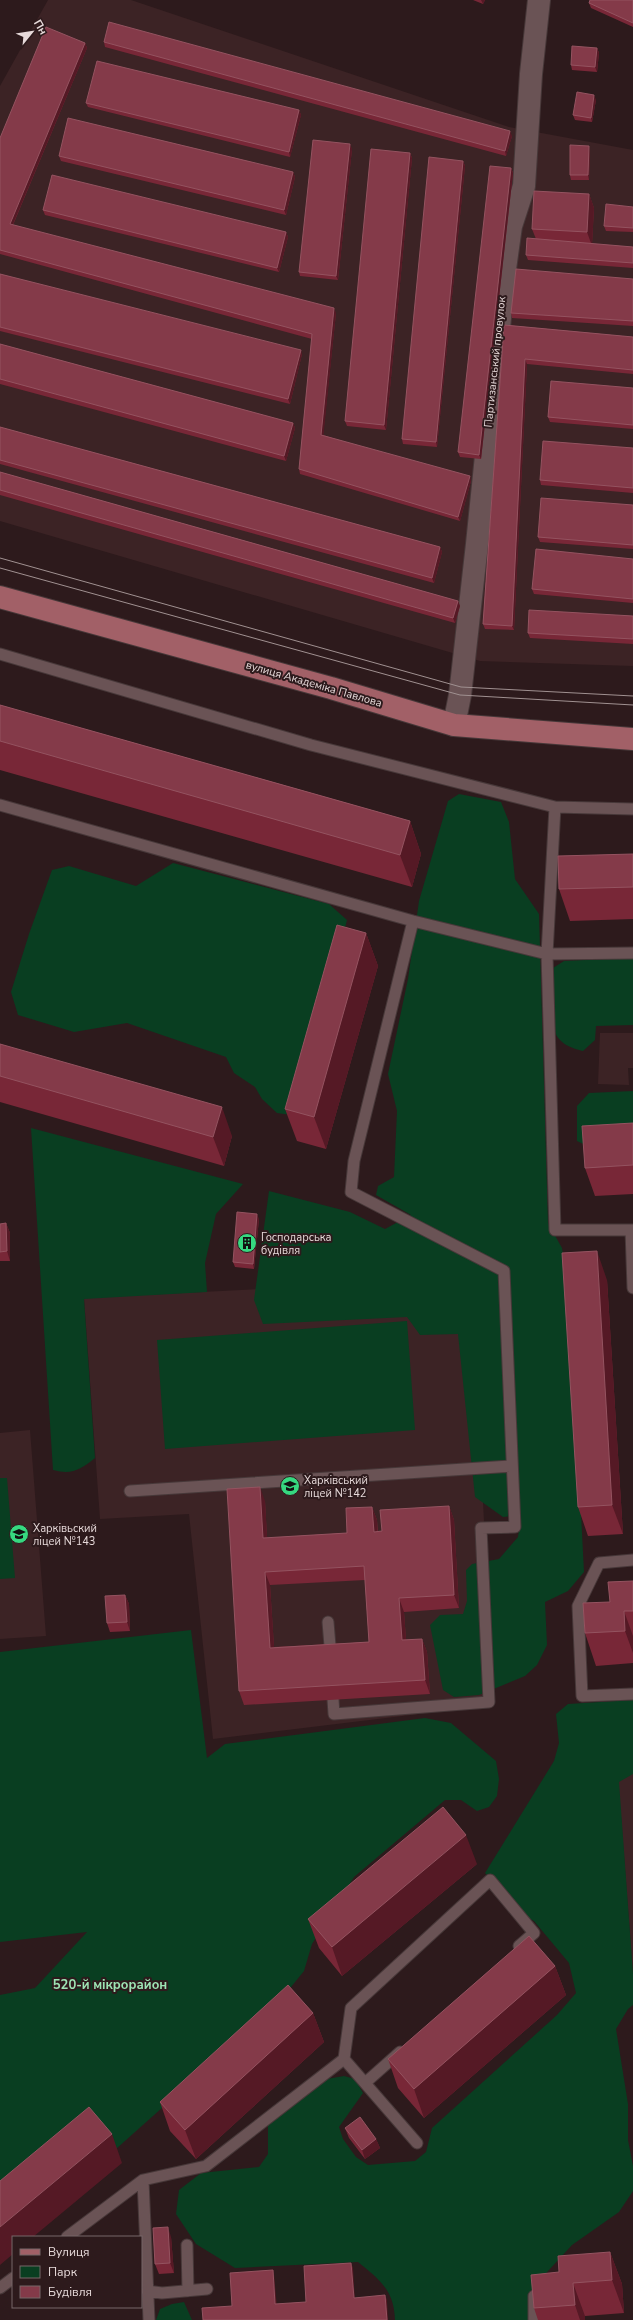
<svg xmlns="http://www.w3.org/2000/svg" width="633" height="2320" viewBox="0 0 633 2320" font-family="'Nunito Sans',sans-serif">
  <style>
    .built { fill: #3c2325 }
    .green { fill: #093e21 }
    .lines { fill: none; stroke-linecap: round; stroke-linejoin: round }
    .service-casing { stroke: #473839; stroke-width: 13 }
    .minor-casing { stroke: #473839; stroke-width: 24 }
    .primary-casing { stroke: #473839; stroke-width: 24 }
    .service { stroke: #6a5355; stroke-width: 11 }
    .minor { stroke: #6a5355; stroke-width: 22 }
    .primary { stroke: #a26067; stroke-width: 22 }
    .tram { stroke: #a09191; stroke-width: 1 }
    .wall { fill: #782737; fill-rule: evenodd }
    .shaded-wall { fill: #551925 }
    .building { fill: #843a49; stroke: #945360; fill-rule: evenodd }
    .labels { text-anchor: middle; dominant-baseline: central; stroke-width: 4; stroke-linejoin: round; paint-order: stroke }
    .street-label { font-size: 11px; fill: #e7dada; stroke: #2d1a1c }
    .poi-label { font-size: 11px; fill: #e7dada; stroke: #2d1a1c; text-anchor: start }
    .quarter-label { font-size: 13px; font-weight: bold; fill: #9de5b4; stroke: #2d1a1c }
  </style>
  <rect width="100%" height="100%" fill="#2d1a1c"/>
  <path class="built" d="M48,0H131L509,127L633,150V666L480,661L0,521V86Z
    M600,1033H633V1068H628L629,1085L598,1084Z
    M472,1278L493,1705L213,1739L189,1514L100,1519L84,1298Z
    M30,1430L46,1636L0,1639V1433Z
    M633,1737V1974L615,1738Z"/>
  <path class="green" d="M459,794L501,802L509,822L515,879L539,914L548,1223L562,1248L570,1298L584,1572L568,1591L545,1602L547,1645L537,1665L525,1676L479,1695L454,1697L443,1690L430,1625L440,1615L463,1614L467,1601L466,1570L472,1564L499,1559L518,1537L521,1515L503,1517L475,1497L458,1334L420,1335L407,1317L263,1324L254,1300L269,1191L350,1212L385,1229L411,1215L376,1195L378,1186L394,1177L397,1111L388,1074L408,979L419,901L448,801Z
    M173,863L329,904L347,920L298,1109L291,1115L277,1113L262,1099L255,1087L234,1073L226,1057L127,1023L74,1032L18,1015L11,992L29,934L52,870L69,866L136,886Z
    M605,959H633V1025L596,1026L595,1040L583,1051C571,1048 559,1044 554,1030C551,1021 553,981 553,968L564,961Z
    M633,1091V1144L594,1149L577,1141V1106L589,1093Z
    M31,1128L243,1184L216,1214L205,1263L207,1292L84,1299L95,1458C80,1470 72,1475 53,1470Z
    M407,1321L415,1430L165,1449L157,1340Z
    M0,1478H7L15,1578L0,1579Z
    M191,1630L207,1758L225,1744L425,1718L451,1723L496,1761L499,1779L497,1796L489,1807L477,1811L461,1800H445L354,1877L312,1944L304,1971L274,2008L116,2149L83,2112L17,2174L0,2187V1995L35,1988L87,1932L0,1942V1652Z
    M633,1700V1774L619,1782L633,1974V2005L628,2009L616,2029L628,2104V2140L633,2166V2191L619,2212L572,2245L537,2283L528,2297V2320H395C394,2290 380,2280 358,2262L235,2268L196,2244L176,2214L179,2190L201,2173L259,2167L268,2154V2125L327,2079L344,2076L355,2079L363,2093L339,2127L343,2139L356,2157L368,2165L415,2161L426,2152L432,2128L557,2015L576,1993L569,1963L534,1921L523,1915L485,1873L554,1761L559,1743L556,1714L568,1704Z
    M184,2302L192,2320H156L160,2309L172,2304Z"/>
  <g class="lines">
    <defs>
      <path id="service" d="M0,654L311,745L555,807L633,809
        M0,805L413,921L547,954L633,953
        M555,807L547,954L555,1230H633
        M631,1230L633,1288
        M130,1491L512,1466
        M633,1560L599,1563L578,1606L582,1696L633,1694
        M328,1622L331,1658
        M332,1685L334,1714L489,1702L481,1528L515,1527L504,1271L351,1192L354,1161L413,921
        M344,2059L417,2143
        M365,2083L400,2052
        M143,2180L149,2320
        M67,2237L143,2180L206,2166L344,2059L351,2008L490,1880L534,1933L519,1946
        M187,2245L188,2291
        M0,2288L13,2278
        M147,2291L162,2293L207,2289
        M534,2296V2320"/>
      <path id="minor" d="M454,725L460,695L477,544L505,269L511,226L524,186L531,74L539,0"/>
      <path id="primary" d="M0,597L331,688L454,725L633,739"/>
    </defs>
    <use href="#service" class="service-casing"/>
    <use href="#minor" class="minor-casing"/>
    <use href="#primary" class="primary-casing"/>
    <use href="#service" class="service"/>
    <use href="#minor" class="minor"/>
    <use href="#primary" class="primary"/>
    <path class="tram" d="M0,558L461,687L633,696
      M0,568L460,695L633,705"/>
  </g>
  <path class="wall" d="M473,0H485L483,4Z
    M633,0V27L591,8L589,3Z
    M104,42L512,136L506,156L105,47Z
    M85,43L87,48L13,225L336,313L323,435L471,481L460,521L300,474L299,469L312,339L0,254V138Z
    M597,48L599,53L597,72L572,70L571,65Z
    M596,100L592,122L575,120L573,115Z
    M86,103L299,110L301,115L290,157L88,107Z
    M352,149L338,280L300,276L299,272Z
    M590,151L589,180H571L570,175Z
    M410,153L412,158L386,430L347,426L345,421Z
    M59,156L293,172L295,177L286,215L61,161Z
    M463,161L465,166L437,447L403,444L402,439Z
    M511,168L513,173L481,459L460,457L458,452Z
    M589,194L594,208L592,244L633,247V268L528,260L526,255L536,239L532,229Z
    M633,207V232L606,231L604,226Z
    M43,210L286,232L288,237L279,272L45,215Z
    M0,274L302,354L290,404L0,331Z
    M633,279V326L512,318L511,313Z
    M504,325L633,337V374L527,364L514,630L485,629L483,624Z
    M0,344L293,423L295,428L286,461L0,384Z
    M633,388V429L550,422L548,417Z
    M0,427L440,547L442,552L434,583L0,464Z
    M633,448V493L541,485L540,480Z
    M0,472L458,601L460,606L455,623L0,495Z
    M633,505V549L540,542L538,537Z
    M633,559V603L534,594L532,589Z
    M633,616V644L530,638L528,633Z
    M0,705L410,821L421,854L412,887L0,770Z
    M633,854V919L570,921L559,889Z
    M366,933L378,966L326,1149L297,1141L285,1109Z
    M0,1044L232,1136L224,1166L0,1102Z
    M633,1123V1194L595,1196L585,1168Z
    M259,1219L254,1269L235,1267L233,1262Z
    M6,1223L10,1233V1261H0V1224Z
    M607,1280L623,1534L588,1536L578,1507Z
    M265,1501L267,1538L347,1533L372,1507L377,1520L378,1532L382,1531L449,1506L454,1520L459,1608L404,1612L406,1640L422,1639L427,1652L430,1694L244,1705L239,1691ZM365,1580L369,1642L274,1647L270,1585Z
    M633,1581V1663L596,1666L585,1633L610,1602Z
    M125,1595L129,1604L130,1631L110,1632L107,1623Z
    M477,1864L342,1976L319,1948L308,1919Z
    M555,1966L566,1995L424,2118L398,2088L388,2059Z
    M313,2013L324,2042L196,2159L170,2131L160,2102Z
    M345,2128L376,2139L380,2148L365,2159L349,2138Z
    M171,2237L174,2273L159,2274L155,2264Z
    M610,2252L622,2284L624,2313L585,2316V2320H538L534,2308L559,2272Z"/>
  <path class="shaded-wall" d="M481,0H485L483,4Z
    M85,43L87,48L11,229L10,224Z
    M597,48L599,53L597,72L595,67Z
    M594,95L596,100L592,122L591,118Z
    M299,110L301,115L290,157L289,152Z
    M510,131L512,136L506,156L505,151Z
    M350,144L352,149L338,280L336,276Z
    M589,146L590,151L589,180L588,175Z
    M410,153L412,158L386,430L384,425Z
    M463,161L465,166L437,447L436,442Z
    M511,168L513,173L481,459L479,455Z
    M293,172L295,177L286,215L284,210Z
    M589,194L594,208L592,246L587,232Z
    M286,232L288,237L279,272L277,268Z
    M334,308L336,313L323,440L321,435Z
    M301,350L302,354L290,404L288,399Z
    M525,359L527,364L514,630L512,626Z
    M293,423L295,428L286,461L284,456Z
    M470,476L471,481L460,521L458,517Z
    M440,547L442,552L434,583L432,578Z
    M458,601L460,606L455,623L453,618Z
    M410,821L421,854L412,887L400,855Z
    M366,933L378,966L326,1149L314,1117Z
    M222,1107L232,1136L224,1166L213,1137Z
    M257,1214L259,1219L254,1269L253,1264Z
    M6,1223L10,1233V1261L7,1251Z
    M597,1251L607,1280L623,1534L612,1505Z
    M260,1487L265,1501L268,1552L263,1538Z
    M449,1506L454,1520L459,1608L454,1595Z
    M372,1507L377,1520L378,1545L374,1532Z
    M265,1572L270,1585L275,1661L270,1648Z
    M125,1595L129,1604L130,1631L127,1622Z
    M399,1598L404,1612L407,1653L402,1640Z
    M624,1611L633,1636V1653L625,1631Z
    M422,1639L427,1652L430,1694L425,1680Z
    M466,1835L477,1864L342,1976L332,1947Z
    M555,1966L566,1995L424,2118L414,2089Z
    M313,2013L324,2042L196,2159L185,2130Z
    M112,2134L122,2163L33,2237H13V2254L0,2265V2227Z
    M376,2139L380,2148L365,2159L362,2150Z
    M168,2227L171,2237L174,2273L170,2263Z
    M610,2252L622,2284L624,2313L612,2280Z
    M351,2263L353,2268L355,2302L354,2298Z
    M273,2270L274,2274L277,2308L275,2304Z
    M573,2283L585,2316V2320H580L575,2305Z
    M385,2295L387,2300L388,2320H387Z"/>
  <path class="building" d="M590,0H633V23L589,3Z
    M109,22L510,131L505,151L104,42Z
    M46,27L85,43L10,224L334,308L321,435L470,476L458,517L299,469L312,334L0,250V138Z
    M572,46L597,48L595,67L571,65Z
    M97,61L299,110L289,152L86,103Z
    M577,92L594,95L591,118L573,115Z
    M68,118L293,172L284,210L59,156Z
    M313,140L350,144L336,276L299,272Z
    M570,145L589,146L588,175H570Z
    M371,149L410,153L384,425L345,421Z
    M429,157L463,161L436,442L402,439Z
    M490,166L511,168L479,455L458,452Z
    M52,175L286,232L277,268L43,210Z
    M534,191L589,194L587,232L532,229Z
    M606,204L633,207V228L604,226Z
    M527,238L633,247V263L526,255Z
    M516,269L633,279V321L511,313Z
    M0,274L301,350L288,399L0,327Z
    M504,325L633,337V370L525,359L512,626L483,624Z
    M0,344L293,423L284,456L0,379Z
    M551,381L633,388V425L548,417Z
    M0,427L440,547L432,578L0,460Z
    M543,441L633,448V488L540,480Z
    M0,472L458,601L453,618L0,490Z
    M541,498L633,505V545L538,537Z
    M536,549L633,559V599L532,589Z
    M529,610L633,616V639L528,633Z
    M0,705L410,821L400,855L0,741Z
    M633,854V887L559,889L558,856Z
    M337,925L366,933L314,1117L285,1109Z
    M0,1044L222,1107L213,1137L0,1076Z
    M633,1123V1165L585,1168L582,1126Z
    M237,1212L257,1214L253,1264L233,1262Z
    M6,1223L7,1251L0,1252V1224Z
    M597,1251L612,1505L578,1507L562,1253Z
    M260,1487L263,1538L347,1533L346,1508L372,1507L374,1532L382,1531L380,1510L449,1506L454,1595L399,1598L402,1640L422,1639L425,1680L239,1691L227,1489ZM364,1566L369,1642L270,1648L265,1572Z
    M633,1581V1611H624L625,1631L585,1633L583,1603L610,1602L608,1582Z
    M125,1595L127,1622L107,1623L105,1596Z
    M443,1807L466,1835L332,1947L308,1919Z
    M529,1936L555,1966L414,2089L388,2059Z
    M288,1985L313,2013L185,2130L160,2102Z
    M89,2107L112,2134L0,2227V2181Z
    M360,2117L376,2139L362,2150L345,2128Z
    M168,2227L170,2263L155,2264L153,2228Z
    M610,2252L612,2280L573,2283L575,2305L534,2308L531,2275L559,2272L558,2256Z
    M351,2263L354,2298L385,2295L387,2320H203L202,2308L232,2306L230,2273L273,2270L275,2304L306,2302L304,2266Z"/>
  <defs>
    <symbol id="building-disc" viewBox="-11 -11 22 22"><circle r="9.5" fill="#36d880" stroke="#2d1a1c"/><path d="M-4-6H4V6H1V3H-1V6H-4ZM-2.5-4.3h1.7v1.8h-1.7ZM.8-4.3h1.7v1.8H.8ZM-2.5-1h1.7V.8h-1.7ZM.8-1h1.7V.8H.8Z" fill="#111"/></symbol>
    <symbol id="school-disc" viewBox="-11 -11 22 22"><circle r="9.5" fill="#36d880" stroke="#2d1a1c"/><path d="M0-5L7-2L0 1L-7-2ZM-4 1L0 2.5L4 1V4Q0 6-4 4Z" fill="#111"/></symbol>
  </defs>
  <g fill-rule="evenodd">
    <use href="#building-disc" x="236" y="1232" width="22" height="22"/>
    <use href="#school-disc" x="279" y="1475" width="22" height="22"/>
    <use href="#school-disc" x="8" y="1523" width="22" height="22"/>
  </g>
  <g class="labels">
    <g class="street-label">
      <text transform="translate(495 362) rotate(-84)">Партизанський провулок</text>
      <text transform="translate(314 684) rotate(16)">вулиця Академіка Павлова</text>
    </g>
    <g class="poi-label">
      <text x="261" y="1237">Господарська<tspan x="261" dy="13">будівля</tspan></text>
      <text x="304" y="1480">Харківський<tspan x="304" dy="13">ліцей №142</tspan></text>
      <text x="33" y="1528">Харківьский<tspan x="33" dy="13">ліцей №143</tspan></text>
    </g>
    <g class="quarter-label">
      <text x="110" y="1985">520-й мікрорайон</text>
    </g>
  </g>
  <rect x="12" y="2236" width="130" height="72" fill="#2d1a1c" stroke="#776768"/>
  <rect x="20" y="2249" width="20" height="6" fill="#a26067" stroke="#776768"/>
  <text x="48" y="2256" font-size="12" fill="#e7dada">Вулиця</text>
  <rect x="20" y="2266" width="20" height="12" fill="#093e21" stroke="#776768"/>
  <text x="48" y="2276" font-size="12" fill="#e7dada">Парк</text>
  <rect x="20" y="2286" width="20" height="12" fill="#843a49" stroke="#776768"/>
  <text x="48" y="2296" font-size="12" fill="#e7dada">Будівля</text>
  <g transform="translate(32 32) rotate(60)" stroke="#2d1a1c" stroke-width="3" paint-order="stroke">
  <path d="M0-3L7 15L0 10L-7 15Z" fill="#e7dada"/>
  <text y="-6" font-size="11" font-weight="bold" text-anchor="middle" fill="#e7dada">Пн</text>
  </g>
</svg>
